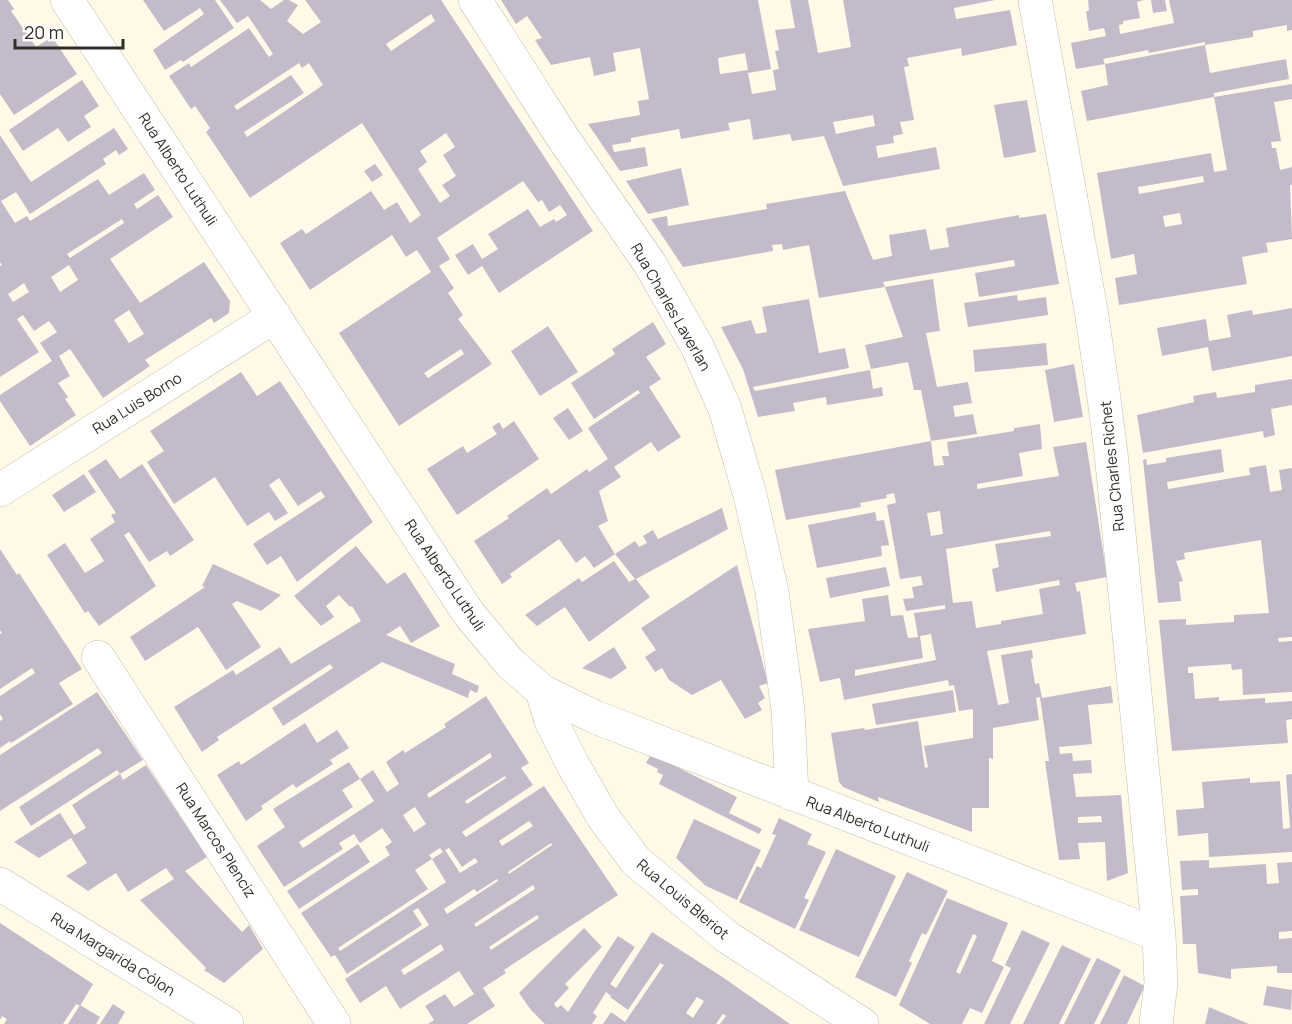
<svg xmlns="http://www.w3.org/2000/svg" width="1292" height="1024" viewBox="0 0 1292 1024" font-family="Manrope,sans-serif">
  <style>
    .building { fill: #c4bbca; fill-rule: evenodd }
    .lines { fill: none; stroke-linecap: round; stroke-linejoin: round }
    .street-casing { stroke: #c3bead; stroke-width: 34 }
    .street { stroke: #fff; stroke-width: 33 }
    .labels { text-anchor: middle; dominant-baseline: central; stroke-width: 5; stroke-linejoin: round; paint-order: stroke }
    .street-label { font-size: 15px; fill: #302e27; stroke: #fff }
  </style>
  <rect width="100%" height="100%" fill="#fffae8"/>
  <path class="building" d="M0,0H8L14,9L11,11L36,47L52,37L77,74L14,115L0,94Z
    M143,0H215L234,28L183,62L181,60L165,70L153,50L204,14L200,8L164,31Z
    M220,0H260L271,9L284,0H289L298,5L287,21L303,34L321,22L305,0H441L593,231L499,293L482,266L468,275L455,255L473,244L482,259L498,249L488,234L528,209L540,227L554,219L556,222L567,215L560,205L549,212L542,200L538,202L523,181L437,238L450,259L439,266L454,288L448,293L463,315L458,319L492,364L399,426L339,333L431,272L417,250L406,257L392,235L310,290L280,243L302,229L306,234L371,191L384,210L397,202L410,223L421,215L362,123L250,198L206,132L210,128L195,106L191,109L169,76L189,63L191,67L249,28L269,57L273,54L248,16L237,23ZM431,14L435,21L391,51L386,44ZM299,63L302,68L309,63L323,85L247,137L244,132L304,93L291,75L237,110L234,106ZM446,133L455,147L443,155L456,176L442,185L450,196L440,203L418,169L427,162L420,151ZM461,349L464,354L428,378L424,373Z
    M501,0H758L771,69L748,73L752,94L776,90L773,70L779,69L775,51L779,50L775,30L795,28L790,0H808L818,53L851,47L843,0H995L954,8L956,19L1010,10L1017,45L962,56L961,48L907,58L909,66L904,67L914,120L900,122L903,134L893,136L894,143L876,146L878,158L936,147L940,169L843,186L824,136L792,141L790,134L753,140L750,119L728,123L730,130L681,139L679,129L631,138V142L612,145L614,152L645,147L648,166L620,171L588,124L640,115L638,101L649,99L640,48L613,53L616,71L594,76L590,57L551,65L535,40L542,38L527,16L516,24ZM745,53L748,70L720,74L718,58ZM873,115L875,126L836,134L833,122Z
    M1088,0H1144L1137,2L1140,18L1123,21V24L1119,25L1120,34L1174,23L1169,0H1292V30L1287,31V25L1253,31V37L1205,45L1210,73L1286,59L1289,79L1214,93V97L1087,121L1081,91L1108,85L1105,64L1076,69L1071,43L1106,36L1104,28L1089,31L1086,11H1089ZM1205,42V45L1105,64L1103,59L1148,50L1149,53Z
    M1151,0H1165L1167,11L1153,13Z
    M82,80L99,106L84,116L91,127L68,142L58,128L23,151L9,130Z
    M1292,84V99L1274,102L1281,141L1271,142L1272,148H1276L1280,170L1292,167V185H1290L1292,239L1266,243L1268,252L1242,257L1247,284L1119,305L1115,278L1137,274L1134,254L1111,259L1097,173L1211,153L1214,172L1227,170L1214,97ZM1203,176L1204,182L1139,194L1138,187ZM1180,213L1182,224L1165,227L1163,216Z
    M1027,100L1036,152L1004,158L994,105Z
    M114,128L128,149L119,155L116,150L103,159L106,164L30,214L16,192L1,201L15,223L27,216L30,221L98,179L109,195L144,173L155,190L134,204L137,209L158,195L173,217L110,259L140,303L204,262L230,301L229,313L214,323L211,318L145,360L150,366L103,398L70,349L59,356L70,376L58,383L68,397L65,399L76,415L30,446L0,401V395L52,361L40,343L57,332L49,321L34,331L23,315L17,319L39,352L0,377V266L2,265L0,262V135L31,182ZM122,219L124,223L70,258L67,254ZM69,265L78,280L60,292L51,277ZM24,283L29,292L13,302L8,294ZM129,310L144,334L129,343L114,320Z
    M375,164L383,175L372,182L364,171Z
    M681,168L689,205L648,214L626,181Z
    M845,191L873,260L892,256L889,235L926,229L930,250L949,247L946,228L1019,215V218L1046,214L1059,284L979,297L975,273L1015,266L1014,260L883,282L885,287L819,298L809,245L783,250L782,244L772,245L773,251L683,267L651,219L667,216L668,226L767,209L766,204Z
    M933,279L940,331L926,333L937,387L968,382L972,403L953,406L955,417L973,414L977,434L931,441L934,466L944,465L942,456H949L947,442L1014,431V428L1040,424L1042,449L1019,453L1023,476L977,484V489L1059,476L1053,447L1086,442L1107,577L1075,583L1077,592L1080,591L1086,634L987,651L998,705L1009,703L1001,655L1032,650L1033,658L1031,659L1035,684L1039,683L1042,698L1111,686L1113,703L1088,705L1092,744L1059,747L1060,754L1072,753L1073,761L1091,760L1092,773L1073,774L1076,797L1121,795L1128,873L1107,881L1105,842L1078,843L1080,859L1059,860L1045,761H1049L1040,697L1036,698L1039,720L993,728V759L989,758V808H972V832L878,797L879,802L843,787L839,782L831,733L864,728L865,730L918,721L925,768L928,767L924,746L973,738V709L959,711L954,685L949,686L948,680L844,700L840,678L820,682L808,629L865,621L862,599L888,595L891,616L903,615L908,638L918,637L914,613L945,609V605L906,611L903,599L914,598L912,587L923,585L921,576L900,579L887,505L896,503L894,493L886,495L887,498L860,503L861,507L786,520L775,470L931,441L921,390H914L908,362L871,369L865,345L903,337L885,287ZM940,511L943,534L931,536L927,513ZM1050,531L1051,536L995,544L999,567L992,569L996,592L1059,580L1060,585L1039,589L1043,614L1001,621V624L976,628L972,601L953,603L946,549ZM931,634L936,660L855,676V670L923,658L920,636ZM1101,816L1102,822L1078,823V817Z
    M1017,295L1018,301L1046,297L1048,315L968,327L964,303Z
    M809,299L819,353L845,348L849,368L753,387L755,391L870,370L873,389L882,387L883,396L827,405L826,397L793,403L795,411L758,417L743,369L721,327L751,320L756,334L767,332L762,307Z
    M1292,308V356L1212,371L1208,347L1162,356L1157,328L1206,319L1209,341L1231,337L1227,315L1252,310L1253,315Z
    M653,322L666,344L646,357L661,379L649,387L681,437L658,452L651,442L614,467L621,477L599,491L608,521L598,526L615,554L635,541L639,547L647,543L643,536L653,530L658,539L722,508L728,529L636,579L650,597L589,642L565,607L537,626L525,615L579,578L582,582L614,561L629,582L635,579L615,554L594,568L585,556L576,563L559,539L510,574L512,577L502,584L474,541L509,518L507,516L547,488L551,494L587,469L589,472L608,459L588,428L640,393L638,390L594,419L571,383L615,354L612,349Z
    M548,326L578,372L540,396L511,351Z
    M1046,343L1048,365L975,372L973,350Z
    M1074,364L1083,417L1054,422L1045,370Z
    M241,372L257,396L280,381L373,522L297,582L281,556L267,565L253,544L325,497L321,491L298,506L279,478L269,485L288,513L275,521L269,512L247,526L215,477L174,504L147,462L164,451L150,431Z
    M1292,379V405L1271,409L1275,435L1264,438L1263,431L1143,453L1137,415L1194,402L1193,396L1216,392L1217,398L1255,392V385Z
    M568,408L583,431L569,440L553,418Z
    M514,421L539,459L457,515L427,469L463,446L467,453L497,434L492,427L499,422L503,429Z
    M1221,449L1224,472L1167,482L1168,489L1250,475L1249,468L1266,465L1270,492L1282,490L1279,470L1292,468V637L1278,638L1279,642L1292,641V692L1243,695L1242,669L1232,670L1231,664L1188,667V673H1193L1195,699L1219,697V701L1265,698V703L1292,701V719L1286,720L1288,743L1172,751L1159,620L1186,619V625L1234,622V615L1269,613L1261,540L1184,553L1185,559L1176,561L1183,581L1179,582L1181,601L1158,603L1143,460L1146,459L1147,465L1166,462V458Z
    M106,459L120,479L142,464L194,540L170,556L167,551L149,562L129,532L124,535L156,586L99,626L88,611L85,613L47,555L65,543L85,573L104,561L90,539L115,522L111,515L116,513L88,471Z
    M84,474L96,492L64,512L52,495Z
    M875,512L877,521L884,520L889,545L881,546L882,556L817,568L808,525Z
    M356,546L387,584L405,572L440,626L411,643L400,626L386,635L455,664L452,674L479,686L477,693L470,690L468,698L382,662L283,726L272,708L333,668L330,664L217,737L219,740L202,752L174,707L233,670L236,675L280,647L291,664L361,621L352,606L350,607L339,595L326,606L334,617L321,626L294,596Z
    M0,549L17,575L19,573L82,669L59,683L73,704L11,743L10,741L0,748V721L3,719L0,714V696L35,673L32,668L0,689V634L2,633L0,630Z
    M213,564L281,595L261,611L237,601L232,604L261,647L226,670L198,627L145,661L130,637L205,587L202,586Z
    M737,565L768,683L759,686L765,698L758,703L762,710L745,719L721,680L692,695L669,680L662,668L655,672L645,657L656,650L641,628Z
    M886,567L890,586L830,598L826,578Z
    M614,647L627,668L611,679L582,668Z
    M953,690L956,712L876,725L872,704Z
    M97,692L143,760L120,774L117,770L31,826L19,807L102,753L98,748L0,811V755Z
    M486,696L529,763L521,768L533,785L462,832L466,837L544,786L618,895L504,970L506,973L483,988L495,1006L467,1024H428L434,1020L425,1006L445,994L454,1007L474,994L459,971L400,1009L386,986L360,1003L345,979L429,925L418,908L413,911L422,925L347,974L335,955L331,957L301,913L390,855L385,847L392,842L382,828L360,843L354,834L339,843L343,849L284,887L257,846L285,827L273,809L349,762L360,779L342,790L353,807L299,842L303,848L374,801L360,779L373,770L387,792L399,784L386,762L403,750L405,753L446,727L444,724ZM490,753L492,757L429,798L427,794ZM505,776L506,778L467,804L465,801ZM415,807L426,824L414,832L403,815ZM529,821L533,826L502,846L499,841ZM551,843L552,845L509,874L508,872ZM440,848L443,852L432,859L446,882L340,951L338,948L428,889L415,870L432,859L429,855ZM449,848L462,867L475,858L478,862L460,873L445,850ZM497,879L498,881L447,914L444,909L474,889L477,892ZM533,885L535,889L476,927L474,924ZM537,915L539,918L491,950L489,947ZM441,944L444,950L404,975L401,970Z
    M305,723L317,743L337,730L349,748L330,760L333,764L296,788L293,784L261,806L263,809L246,821L217,775L239,761L241,765Z
    M651,754L737,797L729,813L762,829L759,834L659,784L663,775L657,772L658,769L646,763Z
    M146,765L207,857L185,871L242,932L249,925L263,949L224,983L204,970L206,968L140,900L174,879L166,868L128,892L116,873L88,891L66,876L87,863L71,838L39,858L14,842L60,813L74,835L86,828L72,805L120,774L123,780Z
    M1292,774V852L1209,857L1208,833L1178,836L1176,810L1204,808L1202,782L1250,778V783L1280,781L1283,829L1290,828L1286,775Z
    M779,818L812,834L807,844L826,852L804,898L809,900L795,929L739,902L757,866L761,868L776,835L772,834Z
    M694,819L761,850L737,900L706,886L676,858Z
    M358,844L370,862L299,909L287,891Z
    M836,849L896,876L859,957L799,930Z
    M1209,860V868L1266,864L1267,884L1279,883L1277,863L1292,862V931L1279,932V939L1292,938V973H1277V966L1231,969V979L1198,973L1196,944H1183L1180,896L1198,895V889L1182,890L1180,861Z
    M907,872L948,891L926,935L922,933L909,961L912,963L896,997L855,977Z
    M947,898L1008,923L992,961L1004,967L982,1013L970,1008L962,1024H930L899,1005ZM973,934L977,936L960,974L956,972Z
    M0,923L93,984L80,1006L76,1004L63,1024H4L7,1019L2,1016L0,1020Z
    M584,928L602,947L565,984L569,988L554,1004L557,1008L561,1005L568,1012L618,936L635,947L610,984L616,988L652,932L721,976L790,1024H720L726,1016L723,1014L716,1024H603L611,1012L625,1022L664,965L660,963L628,1010L610,997L611,996L606,992L593,1013L597,1016L592,1024H545L531,1010L519,993ZM697,997L704,1001L693,1018L686,1013Z
    M1022,930L1050,943L1010,1024H984L1011,968L1005,965Z
    M1062,945L1091,959L1059,1024H1023Z
    M1097,958L1121,970L1094,1024H1064Z
    M1124,975L1145,986L1127,1024H1100Z
    M1267,986L1292,990L1291,1010L1263,1005Z
    M113,1004L125,1012L118,1024H100Z
    M80,1005L100,1017L96,1024H68Z
    M1209,1007L1249,1024H1205Z"/>
  <g class="lines">
    <defs>
      <path id="street" d="M67,0L469,614L510,663L542,691L595,717L1159,935
        M475,0L561,135L650,264L697,346L725,409L750,495L772,592L788,710L792,794
        M1035,0L1091,310L1104,398L1111,453L1159,935L1161,983L1156,1024
        M0,490L275,316
        M98,657L334,1024
        M542,691L551,721L572,763L603,817L636,861L727,937L862,1024
        M0,884L227,1024"/>
    </defs>
    <use href="#street" class="street-casing"/>
    <use href="#street" class="street"/>
  </g>
  <g class="labels">
    <g class="street-label">
      <text transform="translate(178 169) rotate(57)">Rua Alberto Luthuli</text>
      <text transform="translate(671 307) rotate(60)">Rua Charles Laverlan</text>
      <text transform="translate(137 403) rotate(-32)">Rua Luis Borno</text>
      <text transform="translate(1112 466) rotate(-96)">Rua Charles Richet</text>
      <text transform="translate(445 575) rotate(56)">Rua Alberto Luthuli</text>
      <text transform="translate(868 824) rotate(21)">Rua Alberto Luthuli</text>
      <text transform="translate(216 840) rotate(57)">Rua Marcos Plenciz</text>
      <text transform="translate(683 899) rotate(40)">Rua Louis Bleriot</text>
      <text transform="translate(113 954) rotate(32)">Rua Margarida Cólon</text>
    </g>
  </g>
  <path d="M15 39v9h108v-9" fill="none" stroke="#302e27" stroke-width="3"/>
  <text x="24" y="39" font-size="18" fill="#302e27" stroke="#ffffff" stroke-width="4.5" paint-order="stroke">20 m</text>
</svg>
